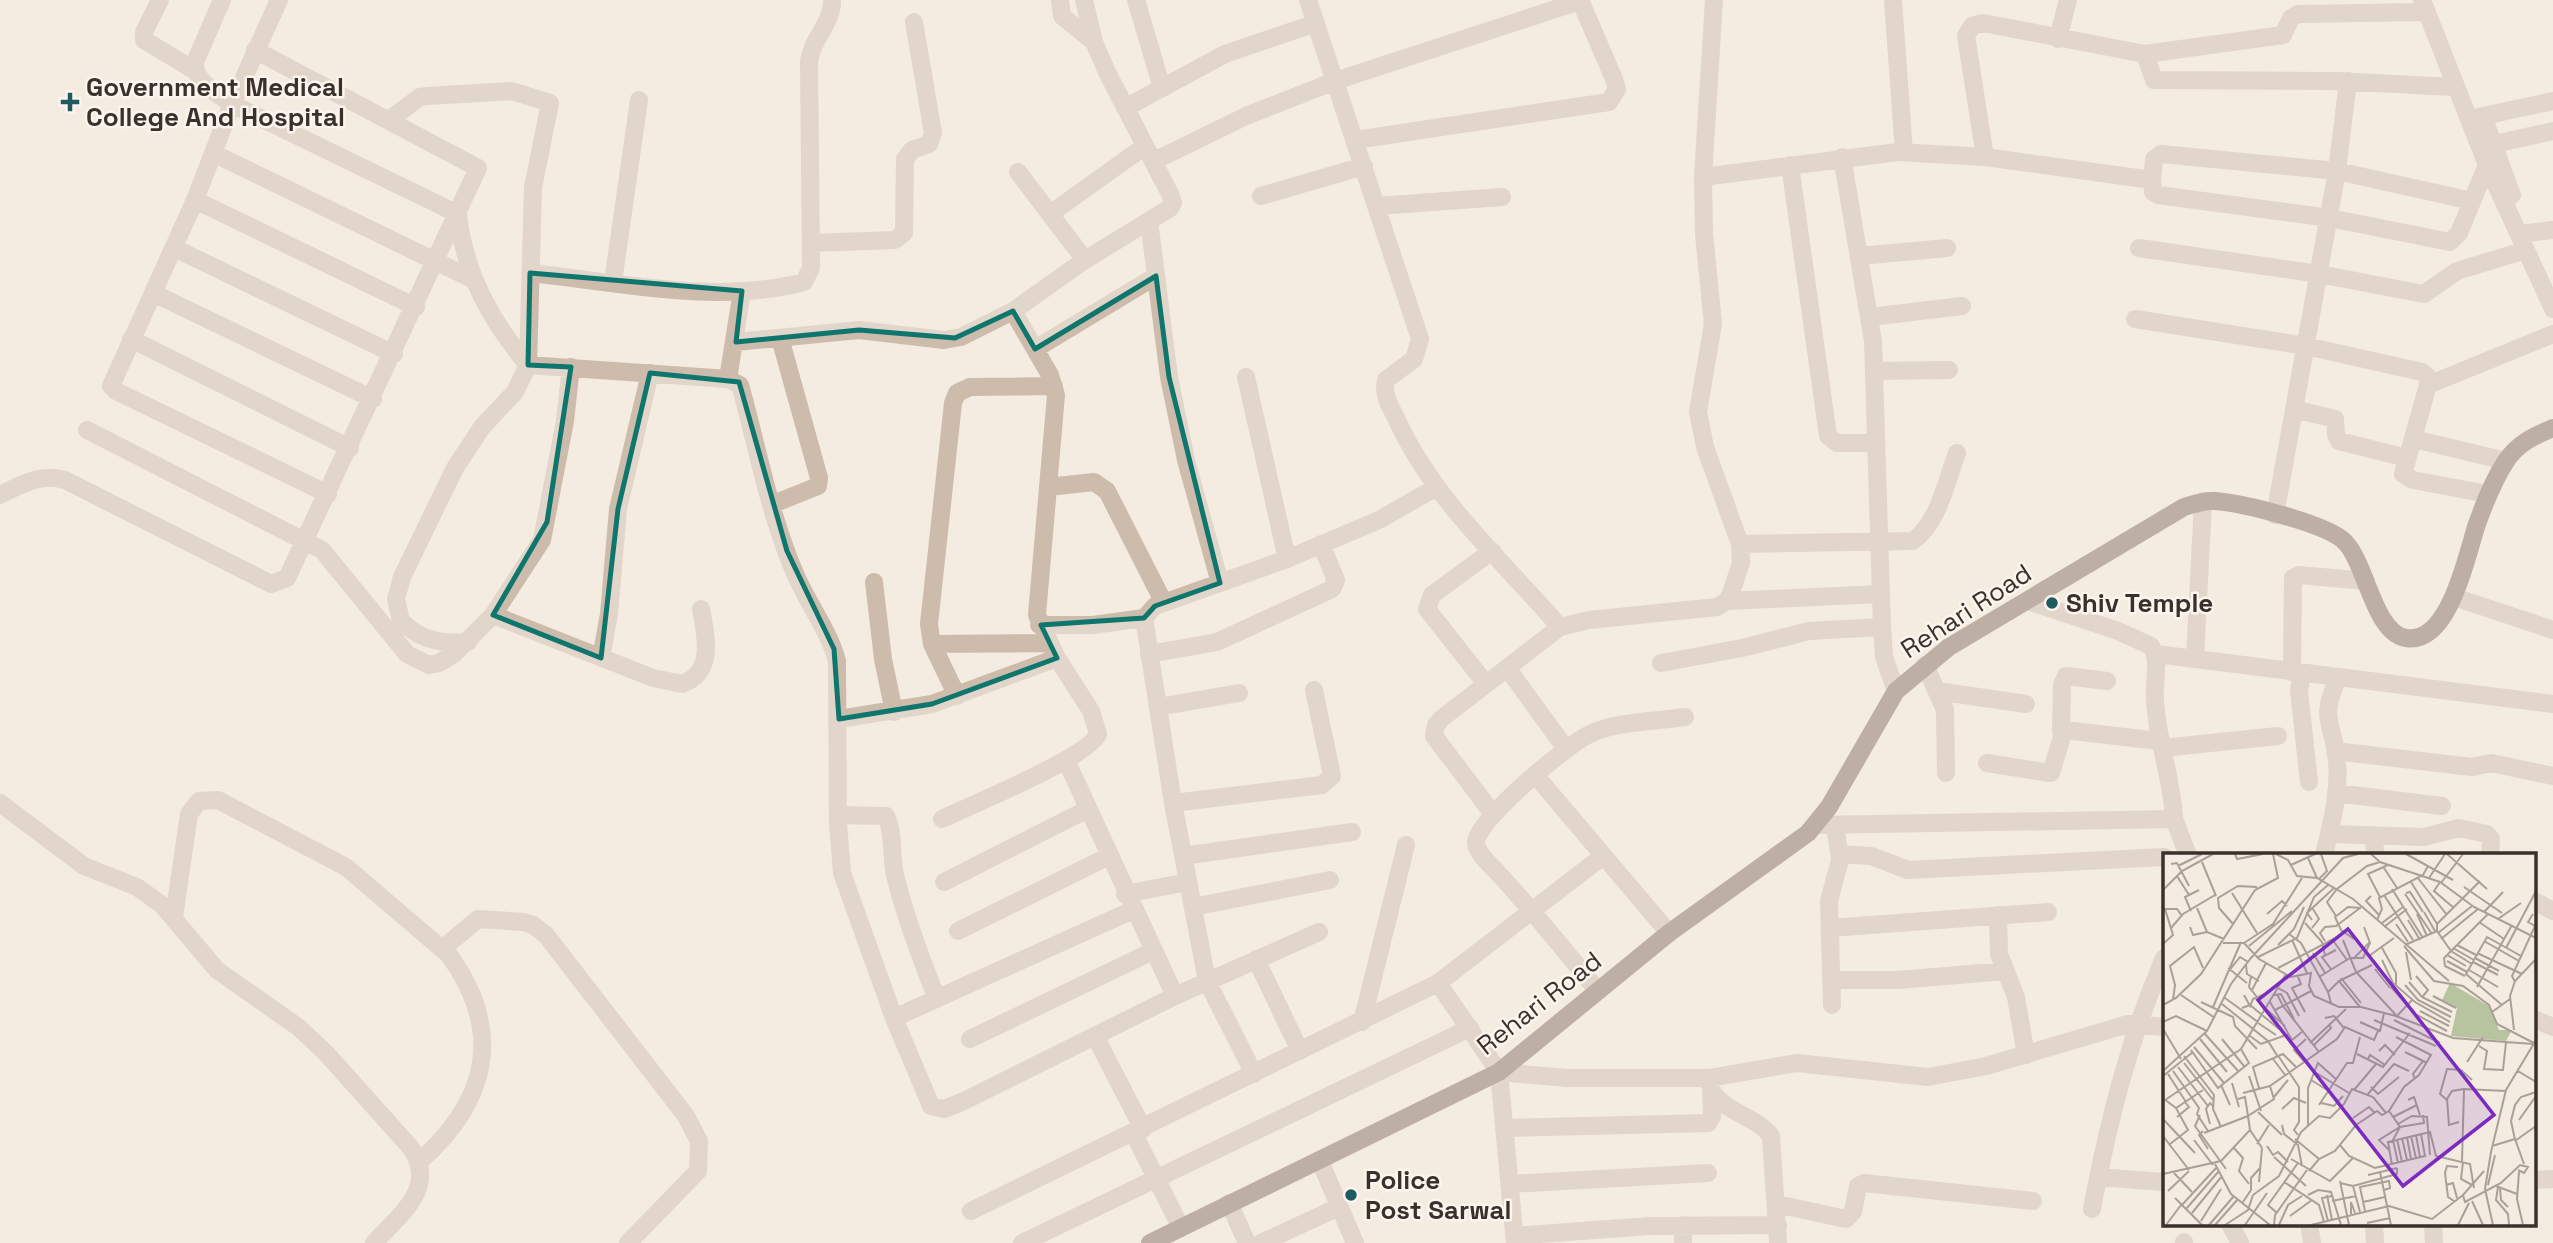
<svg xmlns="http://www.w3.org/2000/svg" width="2553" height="1243" viewBox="0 0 2553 1243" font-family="'Space Grotesk',sans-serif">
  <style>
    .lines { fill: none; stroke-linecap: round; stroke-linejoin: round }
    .minor { stroke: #cdbbac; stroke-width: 18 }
    .major { stroke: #7d675c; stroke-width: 18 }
    .marked { fill: none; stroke: #0f766e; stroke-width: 5; stroke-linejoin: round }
    .poi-dot { fill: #1f5a5e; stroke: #fbf5ee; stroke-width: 2.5 }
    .labels { text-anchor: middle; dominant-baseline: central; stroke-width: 5; stroke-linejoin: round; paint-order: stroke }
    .poi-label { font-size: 26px; font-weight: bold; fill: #3b302b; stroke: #fbf5ee; text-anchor: start }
    .street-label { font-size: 26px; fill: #3b302b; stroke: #fbf5ee }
    .inset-road { fill: none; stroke: #aaa098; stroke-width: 2 }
    .view { fill: #7b2cbf; fill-opacity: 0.15; stroke: #7b2cbf; stroke-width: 3.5 }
    .inset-edge { fill: none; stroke: #3b302b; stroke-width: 3.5 }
  </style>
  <rect width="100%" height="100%" fill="#f4ebe1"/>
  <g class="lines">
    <path class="minor" d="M160,0L144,32V40L194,70
      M222,0L195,62C193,81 218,94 232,104L458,214C464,273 491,321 528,365L728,379L740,385C758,449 770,518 797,578C810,607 829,631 837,661L838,823L842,873L894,1018L931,1106L944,1109L962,1102L1175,996L1319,932
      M279,0L232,104L195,200L111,386L116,391L328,494
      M1060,0L1062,16L1094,42
      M1136,0L1162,88
      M1308,0L1420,339L1414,359L1386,380C1382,395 1391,407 1397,420C1434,501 1503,561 1560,627
      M1893,0L1904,152
      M2422,0L2487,165L2553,309
      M2058,39L2068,0
      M2145,54L2283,35L2291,18L2298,14L2426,12
      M2348,81L2337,171L2472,201
      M1125,108L1225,54L1316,23
      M2483,116L2512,195
      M2474,118L2553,101
      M389,120L420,97L428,96L512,91L550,103L533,188L528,365L515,392L482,427L455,468L402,577L396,599L401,621C420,640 442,645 468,642
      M1355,140L1609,102L1617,89L1614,79L1580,0
      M2494,144L2553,131
      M215,154L472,279
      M1842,157L1873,341L1882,627L1884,657L1896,691
      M1985,157L1966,36L1972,26L1983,23L2145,54L2154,80L2336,81L2454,87
      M1154,161L1246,116L1335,81L1580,1
      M1790,165L1828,436L1837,443H1876
      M1018,172L1085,260
      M1703,177L1898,152L1985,157L2152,180L2154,159L2161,154L2337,171L2275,515
      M2152,180L2153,192L2158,195L2330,218L2450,242L2459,233L2487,165
      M1261,196L1364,166
      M195,200L416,307
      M1377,206L1502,197
      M1050,214L1145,146
      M1149,221L1169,377L1186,460L1220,583
      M2519,234L2553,230
      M811,243L895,240L904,233L905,159L912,150L929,144L933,133L914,22
      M174,248L394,354
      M2139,248L2319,274L2424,294L2457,271L2526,250
      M1859,256L1947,248
      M530,273C618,282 717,305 804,282L811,268L809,61C812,38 833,23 832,0
      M613,282L639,100
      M153,293L373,399
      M1870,317L1962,306
      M2135,319L2306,346L2422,372L2427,376L2428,385L2403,474L2413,480L2487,494
      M131,339L350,448
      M736,342L859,330L944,340L961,337L1013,311L1085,260L1170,208L1173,203L1171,196L1107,72L1094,42L1084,0
      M1035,349L1156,276
      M1874,371L1949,370
      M1246,377L1287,559
      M728,379L742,291
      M2428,385L2553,334
      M2294,409L2335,419L2336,435L2339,441L2407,458
      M87,430L322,550L407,654L429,665L439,663L454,654L493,615L542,540L565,421L571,367
      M2414,439L2506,461
      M1048,487L1094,482L1107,491L1164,603
      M0,495C22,484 41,473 65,480L271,584L287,578L478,168L255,50
      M773,504L818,486L819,478L780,338
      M1740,544L1913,541C1939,522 1946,482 1957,453
      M874,582L883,659L894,712
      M2454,597L2553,630
      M1727,601L1880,594
      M493,615L653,678L682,684C715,672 706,637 701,609
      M1039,625H1093L1144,618
      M932,644L1049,643
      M1149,654L1217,642L1332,589L1336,580L1321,544
      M2156,654L2553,704
      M601,658L609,614L618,509L650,373
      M2195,659L2203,501
      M1661,663L1742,648L1809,631L1882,627
      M1925,665L1945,710L1946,773
      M1508,669L1566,749
      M2292,672L2293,578L2299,575L2366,581
      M2302,673L2299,691L2309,782
      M1486,684L1427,609L1432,595L1492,551
      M1937,691L2026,704
      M957,696L932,644L929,624L953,403L957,393L970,387L1054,386
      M1158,707L1239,693
      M839,719L932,704L1057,658
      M2061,731L2062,685L2066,676L2107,681
      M2162,748L2278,736
      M2335,751L2472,767L2491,763L2553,776
      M1066,760L1175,996
      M1987,763L2051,773L2064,730L2159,741
      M1536,776L1669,933
      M2336,793L2442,806
      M0,803L84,866L137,887L162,905L217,970L298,1027L325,1052L411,1148C438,1188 400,1214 374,1243
      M1173,803L1322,785L1332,776L1314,690
      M1493,814L1434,736L1436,725L1441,719L1560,627L1589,620L1717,607L1727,601L1731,593L1741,563L1740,544L1705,447L1698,412L1713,324L1704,234L1703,177L1714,0
      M838,815L886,816C894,832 891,857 895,875C905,916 921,959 937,999
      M942,819C971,805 1089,757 1098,734L1091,711L1057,658L1037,615L1056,395L1050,375L1013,311
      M2174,819L2188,855
      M1816,825L2174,819C2172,777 2157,742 2155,700C2153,682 2161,662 2151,646L2118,631L2028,601
      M2329,834L2424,837L2459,828L2487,834L2491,839L2490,855
      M2374,835L2375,855
      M1839,854L1871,856L1908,870L2164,857
      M2324,855C2331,825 2340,793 2337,762C2334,721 2318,723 2338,678
      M1183,856L1352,832
      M944,882L1088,809
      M1125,894L1188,882
      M2534,901L2553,911
      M1193,907L1330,880
      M1998,915L1999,954L2016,997L2026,1055
      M174,917L189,814L199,801L218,800L346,867L449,955C504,1031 488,1101 420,1161
      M1830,928L2048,912
      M958,931L1109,856
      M442,949L478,919L524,922L533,925L546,935L686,1116L699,1141L698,1171L628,1243
      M1256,959L1300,1051
      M1831,980H1898L2006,971
      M1438,983L1499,1072L1515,1243
      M1598,991C1565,951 1533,911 1498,873C1491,865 1477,854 1476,843C1474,822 1569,743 1590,734C1614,722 1657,721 1685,717
      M1832,1005L1829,901L1840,860L1835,825
      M894,1018L1133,910
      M2534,1019L2553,1027
      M1362,1022L1406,845
      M1095,1036L1143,1129
      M970,1039L1153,951
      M1499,1072L1567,1078H1709L1797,1063L1928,1077L1986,1066L2128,1024L2164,1027
      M1254,1074L1207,981L1173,803L1144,618L1155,606L1287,559L1379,520L1435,488
      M1710,1085C1717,1111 1756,1115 1771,1136L1778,1243
      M1505,1128L1708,1123L1712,1116L1711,1089
      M1134,1134L1180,1226
      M1320,1161L1355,1243
      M2098,1177L2164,1182
      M2534,1180L2553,1179
      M1510,1184L1708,1173
      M1229,1203L1247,1243
      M1777,1204L1846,1219L1853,1212L1858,1186L1864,1183L2033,1201
      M2092,1209C2109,1119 2128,1043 2164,958
      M971,1211L1438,983L1603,856
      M2230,1224L2240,1243
      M2309,1224L2312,1243
      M2374,1224L2375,1243
      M2433,1224L2434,1243
      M1683,1225V1243
      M1514,1236L1649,1226L1778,1225
      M2184,1242V1243
      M1022,1243L1470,1028
      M1261,1243L1339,1207"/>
    <path class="major" d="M1150,1243L1499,1072L1669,933L1808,833L1829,807L1896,691L1949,647L2184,507C2194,504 2204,500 2215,501C2242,503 2328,524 2345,542C2366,563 2374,633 2406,638C2450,645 2467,553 2477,524C2485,502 2493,481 2506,461C2518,443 2534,436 2553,428"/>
  </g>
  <path d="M0 0H2553V1243H0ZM530,273L742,291L736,342L859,330L955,338L1013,311L1035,349L1156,276L1169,377L1220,583L1155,606L1144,618L1041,625L1057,658L932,704L839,719L834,649L787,551L739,382L650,373L618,509L601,658L493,615L547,522L571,367L528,365Z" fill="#f4ebe1" fill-opacity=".55" fill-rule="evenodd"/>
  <path class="marked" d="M530,273L742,291L736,342L859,330L955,338L1013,311L1035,349L1156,276L1169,377L1220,583L1155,606L1144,618L1041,625L1057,658L932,704L839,719L834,649L787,551L739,382L650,373L618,509L601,658L493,615L547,522L571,367L528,365Z"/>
  <g class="poi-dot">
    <path d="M66.5 91.5h7v7h7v7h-7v7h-7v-7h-7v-7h7z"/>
    <circle cx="2052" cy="603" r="7"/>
    <circle cx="1351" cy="1195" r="7"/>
  </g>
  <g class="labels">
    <g class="poi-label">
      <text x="86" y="87">Government Medical<tspan x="86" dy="30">College And Hospital</tspan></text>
      <text x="2066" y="603">Shiv Temple</text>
      <text x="1365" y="1180">Police<tspan x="1365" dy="30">Post Sarwal</tspan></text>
    </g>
    <g class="street-label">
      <text transform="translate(1966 611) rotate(-33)">Rehari Road</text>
      <text transform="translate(1539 1003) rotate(-38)">Rehari Road</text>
    </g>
  </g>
  <g transform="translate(2163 853)">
    <rect width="373" height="373" fill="#f4ebe1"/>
    <path d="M287,130L326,153L336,177H349L343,188L288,183L294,155L279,147Z" fill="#b8c4a0"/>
    <path class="inset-road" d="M72,1L74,6L100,1M113,1L125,7L134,23L154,25L190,46L286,128M208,1L217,9L277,29L311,54L373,85M243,1L290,27M284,1L324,36M145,5L154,25M39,9L53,43M8,11L14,10L26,33M128,12L152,1M15,13L39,1M221,15L234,35M14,23L26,42M254,24L284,62M266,25L282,1M156,26L164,18L158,1M248,29L274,71M277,29L271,38L291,55M278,30L300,1M301,34L339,60M229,36L260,85M0,37L19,18L50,1M69,40L94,80M243,40L247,39L260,59M242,41L269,81M221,42L250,87M208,43L203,48L216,62M217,44L205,21L225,12M34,55L44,79L61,86M1,56H14L19,63M28,58L22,44L36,37M261,59L272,78M321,59L340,39M104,61L119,48L124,53M254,61L264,83M173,63L164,49L174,36L204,13L217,9M335,66L358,50M149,67L144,60L171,35M214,67L219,56L216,45L260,22L265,13M245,67L257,87M316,69L341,86M142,70L159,89L162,102M219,70L240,54M70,71L56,55L55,45L75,33L94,34M233,71L245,89M27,74L30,82L44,79M221,74L244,56M8,75L20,61L52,42M149,75L156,66L150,56M274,78L288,98L309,111M275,80L309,53M126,81L138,90L165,139M169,86L184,107M191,86L178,77L172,64L185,54L198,55M278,86L315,56M129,87L144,120M180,87L193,119L233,162M162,88L157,80L162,74L173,73L197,55M321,88L356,108M60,90H81L96,106L128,124L148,120L146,133L151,143L176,154H198L233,163L290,185L370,191M81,90L110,71L139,25M0,91L10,82L2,56M115,92L131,76L141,54M242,92L274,78V71L317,28M294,92L313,102M86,93L129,58M218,93L233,120V132M241,93L271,128L300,133L326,152L334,171L371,190M290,95L311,107M343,95L373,38M243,99L248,127M150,100L162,120M314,100L359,121M284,102L325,61M206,103L231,85M95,104L134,85L151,44L165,32M312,105L336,118M190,106L207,89M219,107L230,130L252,149L287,169M284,108L304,119M310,109L335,122M83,112L84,121L96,128M65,115L84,130M115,115L178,82M168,116L159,104L173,97M212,116L227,135M306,117L335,134M65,119L77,104L85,109M88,123L86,134L94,144M253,123L265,137L260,143M302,123L282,113L281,105L284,102L303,113M135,124L138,131L129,135L142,159M156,124L187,105H200L207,90L201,74M178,125L198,150M176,128L209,112M246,129L259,144L289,159M352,129L349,123L372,73L365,69L370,61M242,132L255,147L288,164M228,134L244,152M314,134L349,72M115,135L124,140L136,163M89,137L103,110M148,138L120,153L156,199M18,142L52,165M81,142L87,153L90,146L102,141M111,142L118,141L131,166M270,143L293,155M62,145L95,169M10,147L12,132L7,113L31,94L40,115M38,149L70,164L72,173L94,196M107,149L129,187L139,179M168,150L165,139L176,128L197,154M59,151L105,188L115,204M0,152L13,145L38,121L92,37L115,25L110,1M339,152L303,121L324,84L358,103M50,154L78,89M79,155L87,152L116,176M103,156L122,173M112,157L120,153L114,141M257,158L286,173M329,159L347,146M254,162L284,178M233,164L249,147M162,165L171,163L181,175M211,167L273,193M231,167L277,190M0,169L13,163L44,178M197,169L217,178L221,160M95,170L113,182M0,176L18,206M351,177L347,143L352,128L373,106M42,181L76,219M87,183L98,191L126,181M37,186L64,219M59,186L81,213M147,190L183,156M150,193L168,175L166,171M316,193L324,198L321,216L340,217L343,189M31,194L61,230M28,197L55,235L86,210L78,196M216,198L222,192L232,202M242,199L264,210M194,201L220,214L247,180M21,203L51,242L50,256L58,274M116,204L136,234V269L131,277L135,282M110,206L123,223M205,206L207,202L222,212M142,209L131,197L143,186M304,209L320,184M21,210L50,247M15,214L45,253M0,218L44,178L68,131L88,105L180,5L195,1M10,218L36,255L34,261L45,278M150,218L186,240M355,218L373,229M5,221L23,249M0,223L30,199M86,223L98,258M252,226L250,221L260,208M148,227L166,238M69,230L76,254M58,232L67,252M208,234L215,241L236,224M96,235L90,214L120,201L133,214M191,237L213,211M80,240L107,233M205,241L231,211L246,218M111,244L125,227M1,246L13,255L40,237M2,247L78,196L123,121M245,247L251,244L257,262M284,247L277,241L284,216L298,217L309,227M158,250L171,253L180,243M181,251L189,236L210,244L223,260M156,252L184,210H190L197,184M119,256L131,245L143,250M226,258L237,274L230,287L235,310M95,259L119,282M37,262L32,273L63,316M14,264L26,254L22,249M230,264L254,252M190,265L206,254L212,260M0,266L32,300M356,267L373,243M296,269L286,272L284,246L289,238L301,236M47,271L43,256L47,250L51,254M235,271L249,263L264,264L267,302M119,272L121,281L135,292L139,313M145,272V235L155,210L173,226M87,277L99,295M40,278L36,282L45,296M41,280L85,263L82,244L75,246M253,282L257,304M0,283L26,317M248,283L253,305M244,284L248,306M239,285L244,307M132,286L156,306M234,286L239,309M31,287L50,312M352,287L348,268L352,252L358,244L373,239M352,288L373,273M7,291L25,277L13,255M94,291L106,272M177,292L186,303L212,315L262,303L258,281M104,293L110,302L115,299L125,309M329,293L352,286L361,311M70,294L80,305L76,318L86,331M227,298L216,287L237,274L261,270L260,262M111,304L143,333M128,306L167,328L190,305M299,309L301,236L343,238M300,309L298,326L309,332M52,311L68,341L107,372M229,312L225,289L267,279L273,303L307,311L311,335M146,318L156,306L172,298L193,272L214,258L219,262L226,258L241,234L256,222L268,202L233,184M321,318L300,342L302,349L338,330L357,312L365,314L361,320L355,317M217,319L228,372M356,319L354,346L360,372M11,320L29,339M0,321L58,308L87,277L85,263L111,246L107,233L174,186L182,174L211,187L215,178M205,322L234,315M177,328L186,372M96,329L99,295M121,329L156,352L161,369M177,330L190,333L234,321V315M283,332L290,330L294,345M325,332L332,302M190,333L197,359M333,333L354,341M335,334L333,347L345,361L346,372M337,335L338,347L345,354M5,338L26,318M145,342L155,337L168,339L178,372M164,342L169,367M12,345L39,372M169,348L193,343M291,348L285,344L282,320L284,313L295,314M309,348L320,372M80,349L88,337V325L97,315M200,349L222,344M18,353L54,314M23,356L56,318M202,358L197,334L226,328L227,335L221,337M29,360L59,323M114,360L105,352L135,310M188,361V349L192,360M127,363L149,347M38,368L58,336M165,368L159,345L169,343M204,370L227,365M3,372L18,352M46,372L71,343M52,372L75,346M62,372L85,357L90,342L116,323L138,279L156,263L167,265L181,251M82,372L104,340M111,372L112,362L144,317M116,372L125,352L139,343M148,372L226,353L269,366L300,342M295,372L306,350M330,372L322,336L328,299L343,237L373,187"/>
    <path class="view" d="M185,76L331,262L240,333L95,147Z"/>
    <rect width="373" height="373" class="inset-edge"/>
  </g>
</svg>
